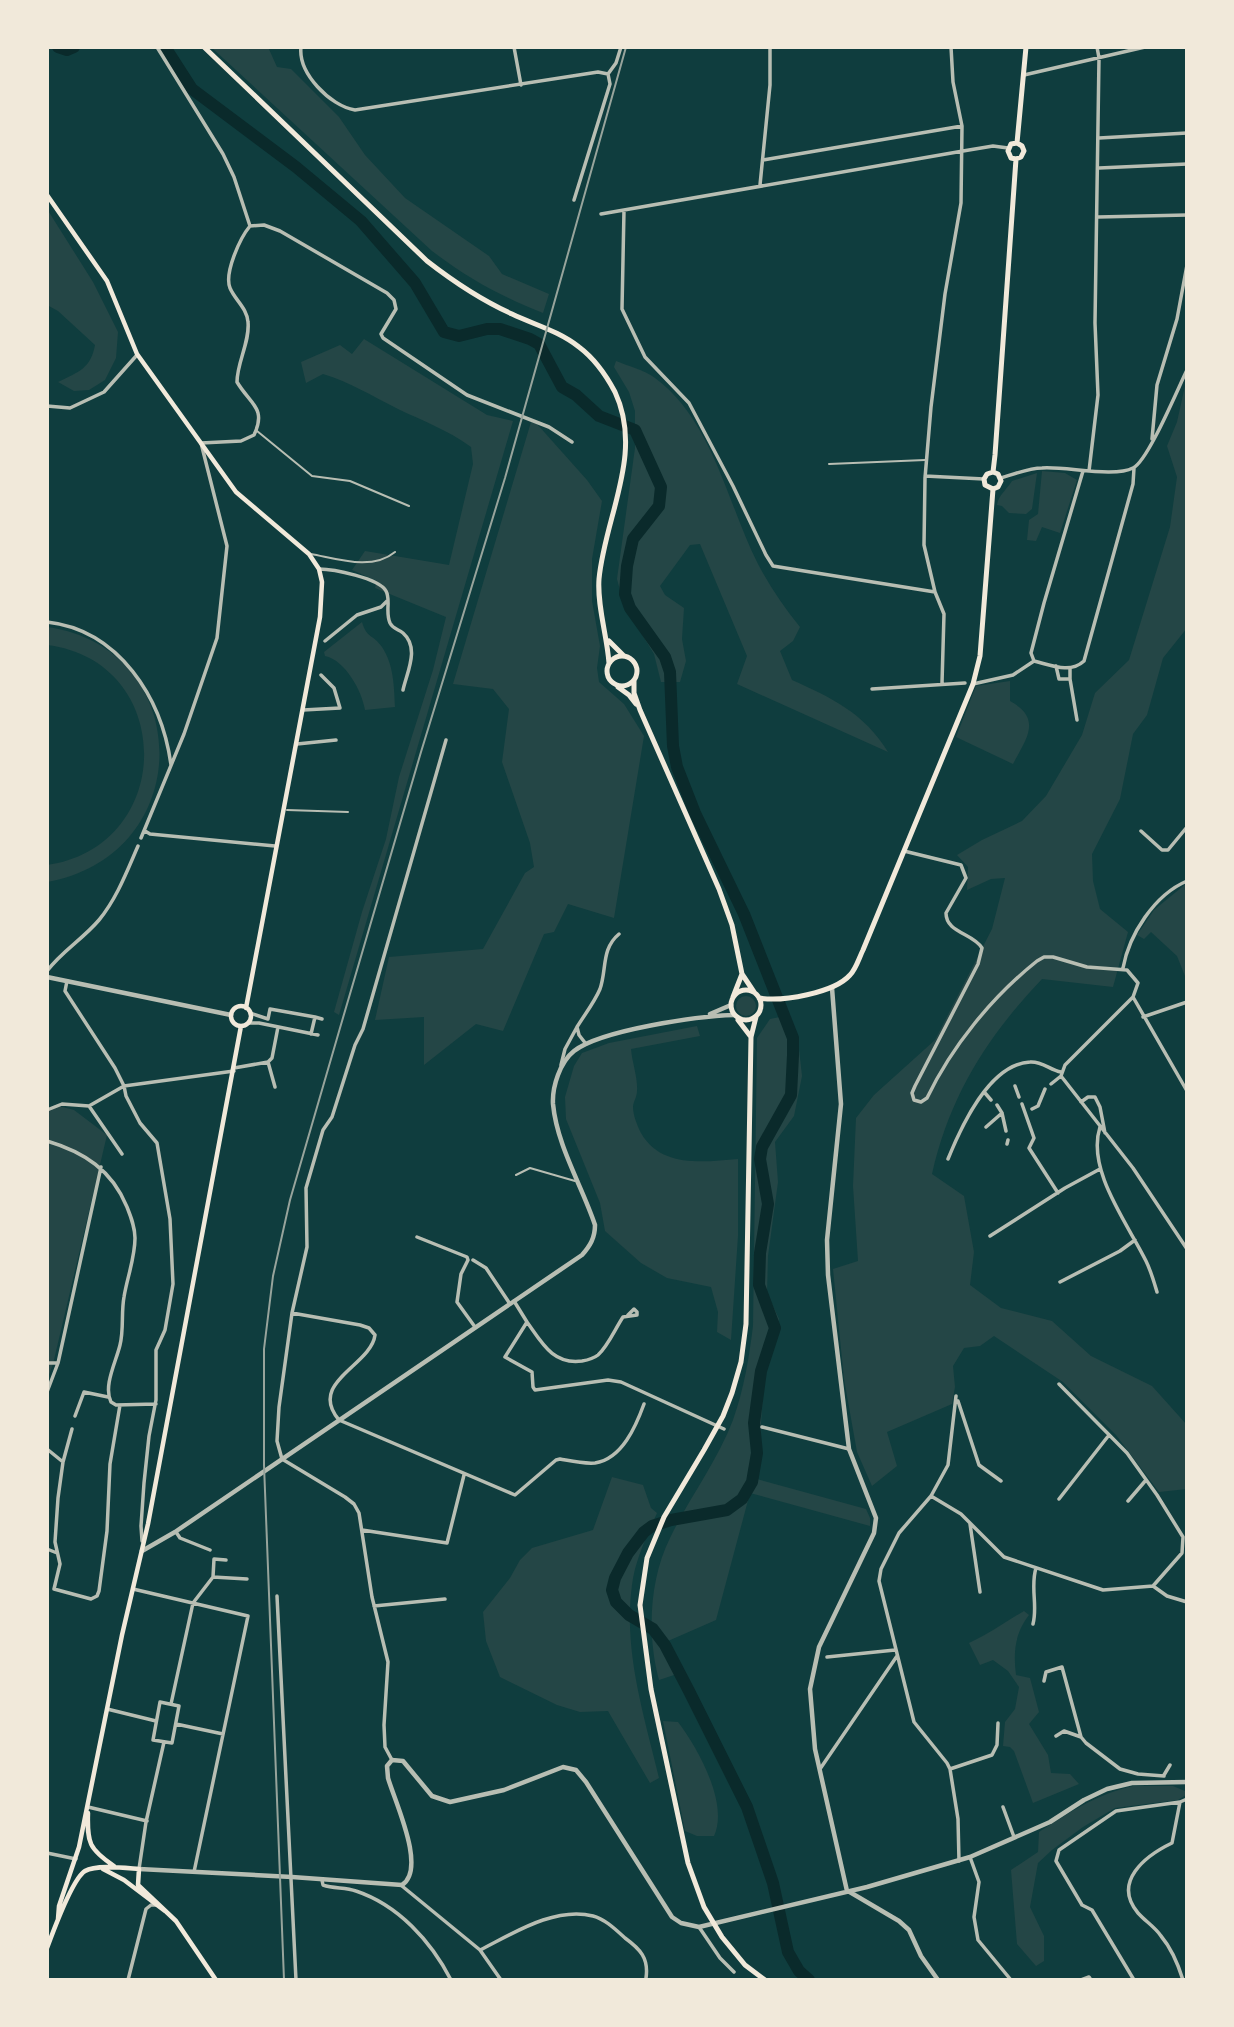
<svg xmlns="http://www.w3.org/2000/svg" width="1234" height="2027" viewBox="0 0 1234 2027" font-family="Lato,sans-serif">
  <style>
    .green { fill: #244646 }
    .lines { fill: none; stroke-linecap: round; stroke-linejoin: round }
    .river { stroke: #0a2a2b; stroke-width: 12 }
    .service { stroke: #b8beb3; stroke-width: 2 }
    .minor { stroke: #b8beb3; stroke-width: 3.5 }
    .tertiary { stroke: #b8beb3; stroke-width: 4.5 }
    .secondary { stroke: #f1e9da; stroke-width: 4.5 }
    .primary { stroke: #f1e9da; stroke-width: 5 }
    .rail { stroke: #97a49c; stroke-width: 2 }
  </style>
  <rect width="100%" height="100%" fill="#0f3d3e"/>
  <path class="green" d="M211,47H268L277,67L291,69L339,117L365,155L405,198L489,256L502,274L549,294L543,313C500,296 469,279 432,251Z
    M47,209L93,282L118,332L116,358L105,380L89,390L74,391L58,382C79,372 91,368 95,345L58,311L47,305Z
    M364,339L487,415L513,421L339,1015L334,1012L362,912L386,839L399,777L433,670L446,617L375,588L377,581L352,570L365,551L449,565L473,464L471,447C448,430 423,421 398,409C372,396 350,382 323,374L306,383L301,362L340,345L352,354Z
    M616,361C628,366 645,370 655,378C713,421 727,503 758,564C770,587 784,607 800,627L793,641L780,651L792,680C832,698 864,713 888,752L737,684L747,656L700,544L690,545L660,586L665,595L684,608L682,639L686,661L680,682H661L654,654L624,605L617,579L635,448V411L629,392L614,367Z
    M1187,377V628L1163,658L1147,715L1133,734L1120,799L1092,854L1093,881L1100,909L1128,932L1113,987L1042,979C987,1037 950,1095 932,1174L964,1196L974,1252L970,1285L1001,1308L1052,1321L1091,1356L1152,1386L1187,1425V1489L1159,1492L1116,1435L1063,1382L994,1336L980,1346L964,1348L953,1366L955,1387L952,1404L887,1432L897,1466L872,1486L857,1452L844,1379L833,1269L858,1261L853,1186L856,1118L874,1095L935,1040L992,929L1005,878L991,879L967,890L968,867L957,855L982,840L1022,821L1046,796L1082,735L1095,693L1129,660L1170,527L1177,477L1167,446L1177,422Z
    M531,422L537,424L587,480L602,501L592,559V601L600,646L597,668L599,682L624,704L644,736L614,918L568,904L554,932L544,934L503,1031L476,1024L424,1065V1017L375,1020L389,957L483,949L525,873L534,867L530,843L502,762L509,709L493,689L453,684Z
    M1042,471L1065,473L1077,480L1060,533L1042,527L1036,541L1027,540L1029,520L1038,514Z
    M1037,473L1032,509L1026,514L1009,513L1002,506L997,505C998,496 1007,489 1012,481Z
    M362,622C367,639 373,634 382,647C394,665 394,687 395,707L365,710C362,691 345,660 325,656L324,652Z
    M47,627C195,647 199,855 47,882V865C176,847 177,661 47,645Z
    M1010,681V701C1043,719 1026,739 1013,764L956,737L976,686Z
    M1187,883V981L1177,956L1151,932L1144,939L1137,935L1154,910Z
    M736 1006a10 10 0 1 1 20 0a10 10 0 1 1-20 0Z
    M790,1015L798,1040L802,1076L794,1116L775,1142L778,1182L768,1256L767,1293L779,1319L765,1368L757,1479L866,1509L870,1518V1526L750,1493L716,1620L668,1641L680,1673L659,1680C647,1636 649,1580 670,1538C689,1498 717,1462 733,1420C744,1389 749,1358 753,1326L757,1038L770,1019Z
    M697,1026L700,1036L631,1049C632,1062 638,1078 637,1091C637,1097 633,1102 633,1107C633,1115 637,1125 641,1133C661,1168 703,1162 738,1159V1236L731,1340L717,1332L718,1312L711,1287L667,1278L641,1263L605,1231L600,1203L566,1119L565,1097L574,1066L582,1053L609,1043Z
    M55,1105L74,1110L107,1135L53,1364L47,1380V1109Z
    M612,1477L643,1485L651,1508L657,1513C647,1536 635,1560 632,1585C623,1651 644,1715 659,1778L650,1783L608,1711L580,1712L557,1705L500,1677L486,1641L483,1612L510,1578L520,1560L532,1548L593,1530Z
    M1024,1611L1029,1615C1015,1633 1013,1652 1016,1675L1030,1678L1039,1712L1029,1724L1048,1755L1051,1773L1070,1774L1079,1784L1033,1803L1014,1751L1010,1747L1003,1746L1005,1722L1015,1709L1019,1687L1008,1671L993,1660L980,1665L969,1643C989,1634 1005,1622 1024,1611Z
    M663,1721L678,1722C698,1748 729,1804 714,1836H697L685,1831Z
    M1133,1786H1173L1185,1791L1186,1795L1178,1800L1115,1808L1083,1827L1052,1850L1038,1863L1030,1907L1044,1936V1961L1036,1966L1017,1944L1011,1870L1038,1852L1039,1832C1072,1811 1095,1795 1133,1786Z"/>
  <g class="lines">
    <path class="river" d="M58,47L67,50L74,47
      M165,47L192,89L296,167L361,221L415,283L444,332L459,336L487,329H500L530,339L539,344L562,387L576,395L599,416L635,430L661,487L659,506L633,539L627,566L625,594L630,608L665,657L670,672L673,746L677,767L695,813L744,914L793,1038V1055L791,1095L762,1147L760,1159L768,1204L760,1253L759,1285L775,1328L761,1371L754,1423L757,1453L752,1482L742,1499L727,1510L671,1520L652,1526L644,1532L628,1553L615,1578L612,1590L616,1602L629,1615L653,1629L665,1645L689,1691L747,1807L773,1883L788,1952L799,1971L809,1980"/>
    <path class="service" d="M257,431L312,476L350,481L409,506
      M829,464L925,460
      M311,554C338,559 372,571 395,552
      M287,810L348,812
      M516,1175L530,1168L575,1181"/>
    <path class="minor" d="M157,47L223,154L234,177L250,226
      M301,47C298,73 330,106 355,110L598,72L608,74
      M514,47L521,85
      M1024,75L1145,47
      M1099,138L1187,133
      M763,160L962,126
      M1099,168L1187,164
      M760,185L770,85V47
      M574,200L610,84L608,74L616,63L621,47
      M624,210L622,309L645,357L689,403L733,486L766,555L773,566L935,592
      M601,214L963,151L993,146L1008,148
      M1098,217L1187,215
      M47,406L70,408L104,392L137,355
      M1152,439L1157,385L1177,319L1187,265
      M1089,471L1098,395L1095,323L1099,58L1097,47
      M925,476L984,479
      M1001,478C1014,474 1029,468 1042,468C1065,466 1114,478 1133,468C1148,461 1178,388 1187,370
      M319,569C333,569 379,578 386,591C391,600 385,612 390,623C393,629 398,629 403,633C420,648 407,672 403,690
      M47,622C119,630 162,698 171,765
      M325,641L357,615L381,607L387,601
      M1034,661C1051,665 1070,674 1084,661L1133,484L1134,468
      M1034,661L1031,653L1044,603L1083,471
      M1056,666L1059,679H1070V669
      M1070,679L1077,720
      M942,683L944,614L935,592L924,545L925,478L931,407L945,294L961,203L962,126L953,82L951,47
      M973,684L1013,675L1034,661
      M872,689L965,683
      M303,710L340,708L334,688L321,675
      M297,744L336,740
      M145,831L150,834L275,846
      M1141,831L1162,850H1168L1187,827
      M141,838L184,734L217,638L227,546L201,443L241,441L254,435C267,408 250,404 237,382C237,362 250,342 248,322C247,308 235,300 230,288C224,273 240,238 250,226L264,225L280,231L387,293L394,300L396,309L381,334L383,338L467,395L549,427L572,442
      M904,851L961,865L966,878L946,913C946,933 973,933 982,948L978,964L915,1086L912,1093L914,1100L921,1102L927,1098C952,1046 992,997 1037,961L1044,957H1053L1087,967L1127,970L1138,983L1133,997L1065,1065L1061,1076
      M1123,968C1129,935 1154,895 1187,881
      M47,971C62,951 83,939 99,920C117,898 127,871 138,846
      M67,981L65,991L115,1068L124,1086L126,1096L140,1123L157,1143L170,1219L173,1284L165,1330L156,1350V1400L149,1436L144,1483L141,1526L142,1541
      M1133,997L1187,1091
      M250,1013L268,1019L270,1009L315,1017L311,1034
      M315,1017L322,1019
      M1143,1017L1187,1002
      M248,1023H259L318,1035
      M577,1027C585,1014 594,1003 600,989C607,969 601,949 619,934
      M268,1062L275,1087
      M561,1065L565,1049L577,1027L579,1035L586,1044
      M234,1068L268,1062L272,1058L278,1027
      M1061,1076L1133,1168L1187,1249
      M1051,1084L1061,1076
      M1015,1086L1019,1097
      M985,1093L991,1100
      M1081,1102L1088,1097H1095L1100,1107L1105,1133
      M1022,1104L1034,1138L1029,1148L1058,1193
      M997,1105L1002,1113L1006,1131
      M89,1106L122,1154
      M1032,1109L1038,1106L1045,1089
      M47,1110L62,1104L89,1106L124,1086L234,1071
      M986,1127L1002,1113
      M1100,1127C1086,1170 1128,1224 1146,1261C1151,1271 1154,1282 1157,1292
      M47,1141C84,1152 112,1170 127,1207C131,1217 135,1227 135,1238C135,1258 127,1278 124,1297C121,1313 124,1329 120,1345C116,1362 103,1386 111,1402L116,1405L156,1404
      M1007,1144L1008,1140
      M948,1159C961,1127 989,1064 1030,1062C1042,1061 1050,1070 1061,1072
      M990,1236L1065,1188L1100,1169
      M417,1237L467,1257L468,1260L461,1274L457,1302L475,1327
      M473,1260L486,1268L510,1304
      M1060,1282L1120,1251L1135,1240
      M514,1301L527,1322L505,1357L532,1372L533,1387L535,1390L608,1380L621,1382L724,1429
      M292,1313L360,1325L369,1328L375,1335C371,1366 307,1382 339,1420L515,1495L556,1460L560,1459C571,1461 583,1464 595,1463C622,1459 636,1426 644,1404
      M527,1322C542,1343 553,1365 582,1361C588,1360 593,1359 598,1355C608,1346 615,1329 623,1317L637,1315V1312L634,1309L628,1315
      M47,1363H58
      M47,1392L58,1363L101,1167
      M956,1396L948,1465L931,1496L899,1533L881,1569L879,1581L914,1722L947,1763L950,1769L958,1819L959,1861
      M958,1401L979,1465L1001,1481
      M75,1416L84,1392L108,1397
      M762,1427L849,1449
      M72,1429L63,1462L58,1498L55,1542L60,1564L54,1589L91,1599L97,1596L99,1591L107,1531L110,1464L120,1405
      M47,1449L63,1462
      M931,1496L961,1514L1004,1557L1103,1590L1153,1586L1182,1553L1183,1537L1157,1495L1127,1453L1059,1384
      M1059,1499L1109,1435
      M1128,1501L1146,1480
      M970,1524L980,1592
      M362,1530L447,1543L464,1475
      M176,1532L180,1538L210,1550
      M47,1549L57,1553
      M213,1577L247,1579
      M1153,1586L1167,1596L1187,1602
      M133,1589L248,1616L194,1872
      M277,1596L296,1980
      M374,1606L445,1599
      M1033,1624C1038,1605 1030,1587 1036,1568
      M827,1657L895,1650
      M1044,1681L1046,1672L1062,1667L1081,1737L1086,1743L1120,1769L1138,1774L1164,1776
      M160,1702L179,1706L172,1743L153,1740Z
      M171,1704L193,1603L213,1577L214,1559L226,1560
      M107,1709L156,1721
      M176,1724L223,1734
      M1056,1736L1064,1731L1081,1737
      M392,1760L385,1747L384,1725L388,1662L372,1597L359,1513L354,1504L345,1497L282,1459L277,1441L279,1407L292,1313L307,1247L306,1188L323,1130L332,1117L355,1045L363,1029L446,740
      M820,1769L897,1656
      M950,1769L992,1755L997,1745L998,1723
      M1164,1775L1170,1765
      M88,1807L147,1821
      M1003,1807L1014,1837
      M47,1853L76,1859
      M970,1857L979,1882L974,1917L978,1940L1011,1980
      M139,1869L146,1822L164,1742
      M322,1880L323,1885C334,1889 345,1887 356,1891C398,1905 431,1941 451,1980
      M402,1886L480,1950L501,1980
      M699,1927L720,1958L734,1972
      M480,1950C512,1934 555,1906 593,1916C605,1919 616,1930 625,1938C640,1949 649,1958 646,1978
      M128,1980L146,1909L151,1905H156
      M1081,1980L1089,1977L1091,1980
      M1134,1980L1092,1910L1082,1905L1056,1861L1059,1850L1116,1811L1180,1802
      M1183,1980C1178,1964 1172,1949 1161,1936C1155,1927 1145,1921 1138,1913C1112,1882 1145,1856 1172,1843L1180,1802L1187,1799"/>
    <path class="tertiary" d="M47,977L231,1015
      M832,988L841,1104L827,1240L828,1275L849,1449L876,1518L874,1533L819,1647L810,1689L815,1749L847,1891
      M710,1014L731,1005
      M142,1551L175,1532L582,1255C590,1246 595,1238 595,1225C582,1186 557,1146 553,1104C552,1087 560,1062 574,1051C601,1030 698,1016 734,1015
      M139,1869L292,1877L402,1885C427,1869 395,1802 388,1778L387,1766L392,1760L403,1761L432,1796L450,1802L504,1790L563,1767L576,1770L586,1782L672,1917L681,1923L699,1927L867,1887L970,1857L1050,1822L1084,1800L1107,1789L1132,1783L1187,1782
      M848,1891L899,1921L909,1930L921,1956L938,1980"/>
    <path class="secondary" d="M47,195L107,281L137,354L236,492L309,554L319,569L322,582L320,617L246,1008
      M231 1016a10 10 0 1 1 20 0a10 10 0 1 1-20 0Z
      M88,1813C87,1843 89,1849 114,1866
      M103,1869L124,1880L165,1911
      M58,1919L59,1906L79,1847L122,1635L148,1524L241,1026
      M47,1948C53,1932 72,1879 85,1871C96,1864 126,1868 139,1869L138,1885L176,1921L216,1980"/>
    <path class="primary" d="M204,47L427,261C454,282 481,300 512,314C535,325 559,331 579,347C595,359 606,375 615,392C644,454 605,516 599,579C597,606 607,635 609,663
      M1017,143L1026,47
      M993,472L998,474L1001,481L998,487L993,489L985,485L984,479L987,474L993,472L995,455L1016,159L1021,157L1024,151L1022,146L1017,143L1011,144L1008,151L1011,158L1016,159
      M609,641L624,656
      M607 671a15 15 0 1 1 30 0a15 15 0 1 1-30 0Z
      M634,681V693L640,710L719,889L732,925L742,974L733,997
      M618,687L629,695L636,704
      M742,974L754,992
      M731 1005a15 15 0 1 1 30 0a15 15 0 1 1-30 0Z
      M759,998C782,1002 834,993 850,975C856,969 859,958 863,950L973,684L980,656L993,489
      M756,1017L751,1037L746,1324L741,1362L732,1393L723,1416L704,1450L664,1517L647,1558L640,1605L651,1689L688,1863L704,1907L722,1937L745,1965L765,1980
      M738,1020L751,1037"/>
    <path class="rail" d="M284,1980L264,1465V1349L273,1276L290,1200L340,1028L421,752L505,478L626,47"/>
  </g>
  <rect width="1234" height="2027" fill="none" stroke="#f1e9da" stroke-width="98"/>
</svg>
